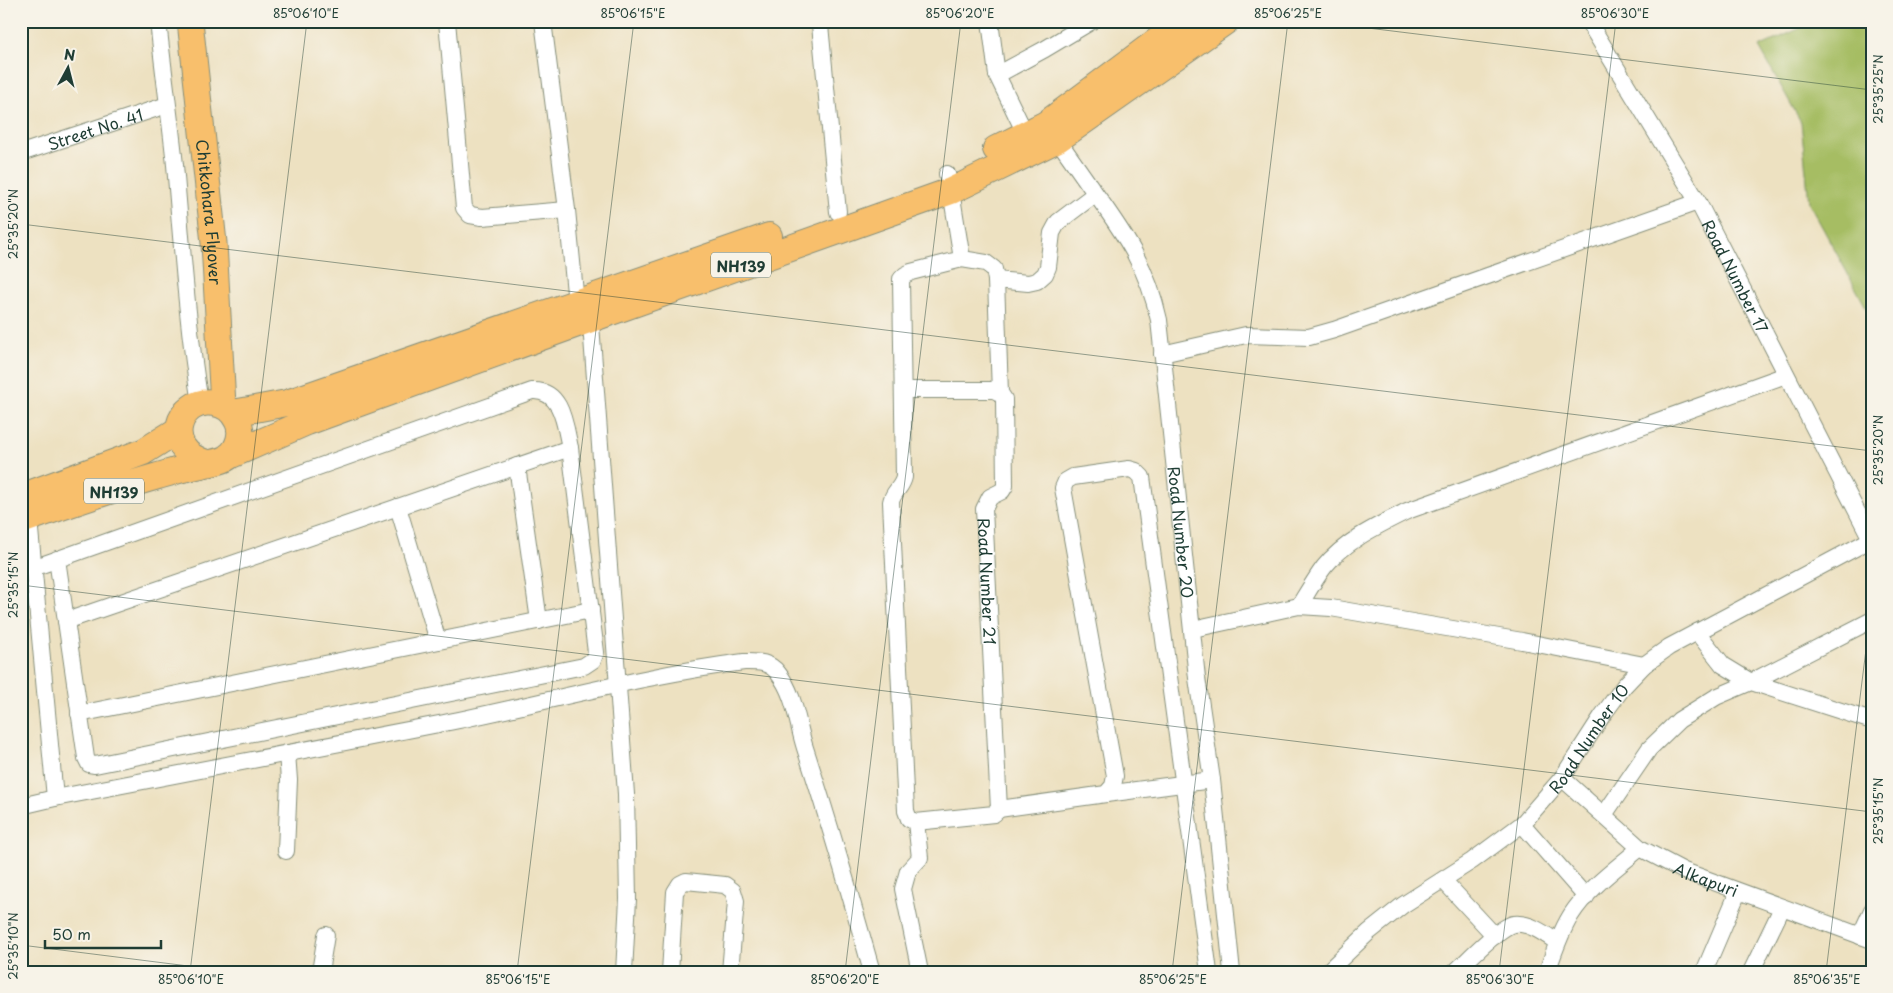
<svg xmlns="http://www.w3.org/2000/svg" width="1893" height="993" viewBox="0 0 1893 993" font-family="'Playpen Sans',sans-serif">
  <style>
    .green { fill: #a6bd63; stroke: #627d4c }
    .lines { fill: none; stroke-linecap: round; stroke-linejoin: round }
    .minor-casing { stroke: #868f7a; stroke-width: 18 }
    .primary-casing { stroke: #868f7a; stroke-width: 27 }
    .trunk-casing { stroke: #868f7a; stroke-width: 28 }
    .minor { stroke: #fff; stroke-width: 16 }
    .primary { stroke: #f8bf6c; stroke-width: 25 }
    .trunk { stroke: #f8bf6c; stroke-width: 26 }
    .ticks { fill: none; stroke: #1f3d34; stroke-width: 1; stroke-opacity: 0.45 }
    .labels { text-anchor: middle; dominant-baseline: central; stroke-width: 4; stroke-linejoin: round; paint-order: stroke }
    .shield { fill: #f7f3e8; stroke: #60746a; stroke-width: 1 }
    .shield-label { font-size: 15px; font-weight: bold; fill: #1f3d34 }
    .street-label { font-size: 16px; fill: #1f3d34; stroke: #f7f3e8 }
    .neatline { fill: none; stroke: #1f3d34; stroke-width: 2 }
    .ticks-label { font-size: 12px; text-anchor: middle; fill: #1f3d34 }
  </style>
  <rect width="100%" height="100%" fill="#f7f3e8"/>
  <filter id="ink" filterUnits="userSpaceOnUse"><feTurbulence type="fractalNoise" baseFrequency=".02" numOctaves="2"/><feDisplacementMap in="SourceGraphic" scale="10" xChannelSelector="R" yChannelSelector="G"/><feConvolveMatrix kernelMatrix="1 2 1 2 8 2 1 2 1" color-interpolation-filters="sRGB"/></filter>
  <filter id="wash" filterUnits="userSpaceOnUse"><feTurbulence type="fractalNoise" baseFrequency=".0096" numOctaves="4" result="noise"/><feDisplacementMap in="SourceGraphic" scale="20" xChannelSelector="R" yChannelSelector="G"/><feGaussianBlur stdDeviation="1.12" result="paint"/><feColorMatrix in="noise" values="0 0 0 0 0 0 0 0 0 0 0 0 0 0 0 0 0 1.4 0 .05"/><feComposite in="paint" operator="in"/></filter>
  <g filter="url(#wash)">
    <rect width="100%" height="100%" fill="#ede1c1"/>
    <path class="green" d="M1816,21H1872V318L1809,203L1801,122L1759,47Z"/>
  </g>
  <g filter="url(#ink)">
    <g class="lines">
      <defs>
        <g id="minor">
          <path d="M158,21C163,69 170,117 175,165C182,245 187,324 200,403"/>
          <path d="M447,21L464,208L470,215L482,217L567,210"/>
          <path d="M543,21L567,210L576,303"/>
          <path d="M990,21L997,75L1026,135"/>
          <path id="s1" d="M1588,21L1698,202L1871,539"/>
          <path d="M820,25L838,212"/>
          <path d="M997,75L1045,49L1092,21"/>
          <path id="s2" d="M1053,133C1067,153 1081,173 1095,193C1125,235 1148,268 1159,320L1197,678L1212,780L1232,972"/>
          <path id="s3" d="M21,153L167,105"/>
          <path d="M962,259L986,263L994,269L996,280L1000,393"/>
          <path d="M996,280L1028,283L1037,281L1045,274L1048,267L1052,233L1058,222L1095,194"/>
          <path d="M590,311L626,794L628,899L624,972"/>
          <path d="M1162,354L1246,335L1309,337L1334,330L1698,202"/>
          <path id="s4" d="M904,390H994L1000,393L1004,399L1005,486L1002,491L990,497L984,509L999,809L994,814L916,822L909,819L906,811L891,502C893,491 902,488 904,477L901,279L905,275L911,272L962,259L951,191L947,174"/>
          <path d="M517,466L539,621"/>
          <path d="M398,507L438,641"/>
          <path d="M29,519L55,798"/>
          <path d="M33,568L532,391C562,389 565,425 570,448L596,652L593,660L584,666L95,765L89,764L86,758L57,559"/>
          <path d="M1299,606C1307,593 1315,579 1324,567C1345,541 1377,526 1407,511L1786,375"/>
          <path d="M66,621L570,448"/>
          <path d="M1193,629L1299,606L1331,608L1522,641L1644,665"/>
          <path d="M1697,632L1723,665L1751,682L1872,620"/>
          <path d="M79,714L591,610"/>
          <path id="s5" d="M1562,778L1640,848L1684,871L1872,940"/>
          <path d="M1106,794L1212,780"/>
          <path d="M21,806L55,798C185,773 315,749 444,723C544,703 642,675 744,662C757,662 769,661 778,673C795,694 797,723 805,748C829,822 851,897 872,972"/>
          <path d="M999,809L1106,794L1113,786L1115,776L1063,488L1066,481L1073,477L1129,469L1136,471L1142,477L1209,972"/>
          <path d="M1604,815L1649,749L1679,720L1716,697L1751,682L1872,721"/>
          <path d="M916,822L920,858L908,871L903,889L920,972"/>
          <path d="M1522,824L1586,897"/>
          <path d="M286,851L289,780L287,753"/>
          <path d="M1443,880L1495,936"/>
          <path d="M1860,936L1872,910"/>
          <path d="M320,972L326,935"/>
          <path d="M670,972L675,892L680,884L686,881L725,885L733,891L736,901L730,972"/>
          <path id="s6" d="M1327,972L1369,932L1403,905L1472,861L1522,824L1562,778L1602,716L1624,686L1644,665L1669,647L1872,539"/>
          <path d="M1455,972C1467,961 1500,926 1514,924C1529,922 1545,934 1557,942"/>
          <path d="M1547,972C1554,952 1560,933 1571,915C1588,888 1617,868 1640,848"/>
          <path d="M1704,972L1738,892"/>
          <path d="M1751,972L1782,908"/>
        </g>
        <g id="primary">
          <path id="s7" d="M190,21L214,243L223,405"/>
        </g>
        <path id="trunk" d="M996,149L1046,124L1184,21
          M233,413L287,403L769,236
          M229,456L307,422L591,319L951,191L1058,139L1226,21
          M21,497L143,452L178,430
          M21,521C66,505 112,489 158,476C174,471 190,467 206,464C214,462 221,462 228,457C239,449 244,432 237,420C232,410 225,405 214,403C179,396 159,450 207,463"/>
      </defs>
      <use href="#minor" class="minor-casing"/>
      <use href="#primary" class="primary-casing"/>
      <use href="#trunk" class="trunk-casing"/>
      <use href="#minor" class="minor"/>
      <use href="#primary" class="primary"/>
      <use href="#trunk" class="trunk"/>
    </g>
  </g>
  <path class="ticks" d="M1311,21L1872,90M21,224L1872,451M21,585L1872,812M21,945L236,972M190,972L307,21M517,972L634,21M845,972L961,21M1172,972L1288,21M1499,972L1616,21M1826,972L1872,601"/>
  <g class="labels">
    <g class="shield">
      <rect x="711" y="252.5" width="60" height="25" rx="4"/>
      <rect x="84" y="478.5" width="60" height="25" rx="4"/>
    </g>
    <g class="shield-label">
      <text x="741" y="265">NH139</text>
      <text x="114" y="491">NH139</text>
    </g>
    <g class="street-label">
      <text stroke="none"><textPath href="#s3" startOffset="78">Street No. 41</textPath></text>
      <text stroke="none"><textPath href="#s7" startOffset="192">Chitkohara Flyover</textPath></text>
      <text stroke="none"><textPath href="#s1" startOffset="295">Road Number 17</textPath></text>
      <text stroke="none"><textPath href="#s2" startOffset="430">Road Number 20</textPath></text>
      <text stroke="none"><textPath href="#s4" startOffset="296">Road Number 21</textPath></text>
      <text stroke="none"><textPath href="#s6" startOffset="354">Road Number 10</textPath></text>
      <text stroke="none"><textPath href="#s5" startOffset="178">Alkapuri</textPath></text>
    </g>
  </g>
  <rect width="1893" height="993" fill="none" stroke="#f7f3e8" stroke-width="55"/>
  <g transform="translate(68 68) rotate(7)" stroke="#f7f3e8" stroke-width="4" paint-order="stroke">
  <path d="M0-4L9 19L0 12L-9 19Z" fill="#1f3d34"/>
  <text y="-8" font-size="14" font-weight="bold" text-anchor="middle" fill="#1f3d34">N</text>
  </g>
  <path d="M45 940v8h116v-8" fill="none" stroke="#1f3d34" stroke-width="2.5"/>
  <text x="52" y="940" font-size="15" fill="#1f3d34" stroke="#f7f3e8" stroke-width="4" paint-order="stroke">50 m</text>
  <rect x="28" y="28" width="1838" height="938" class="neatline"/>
  <g class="ticks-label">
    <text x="306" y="18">85°06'10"E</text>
    <text x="633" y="18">85°06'15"E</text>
    <text x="960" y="18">85°06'20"E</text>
    <text x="1288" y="18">85°06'25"E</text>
    <text x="1615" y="18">85°06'30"E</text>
    <text transform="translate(1879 89) rotate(-90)" y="4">25°35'25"N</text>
    <text transform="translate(14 224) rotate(-90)" y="4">25°35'20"N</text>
    <text transform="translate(1879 450) rotate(-90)" y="4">25°35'20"N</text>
    <text transform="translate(14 585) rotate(-90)" y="4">25°35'15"N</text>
    <text transform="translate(1879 811) rotate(-90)" y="4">25°35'15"N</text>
    <text transform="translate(14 946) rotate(-90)" y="4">25°35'10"N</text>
    <text x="191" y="984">85°06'10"E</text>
    <text x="518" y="984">85°06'15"E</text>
    <text x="845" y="984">85°06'20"E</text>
    <text x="1173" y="984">85°06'25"E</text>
    <text x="1500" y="984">85°06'30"E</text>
    <text x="1827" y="984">85°06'35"E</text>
  </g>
</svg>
